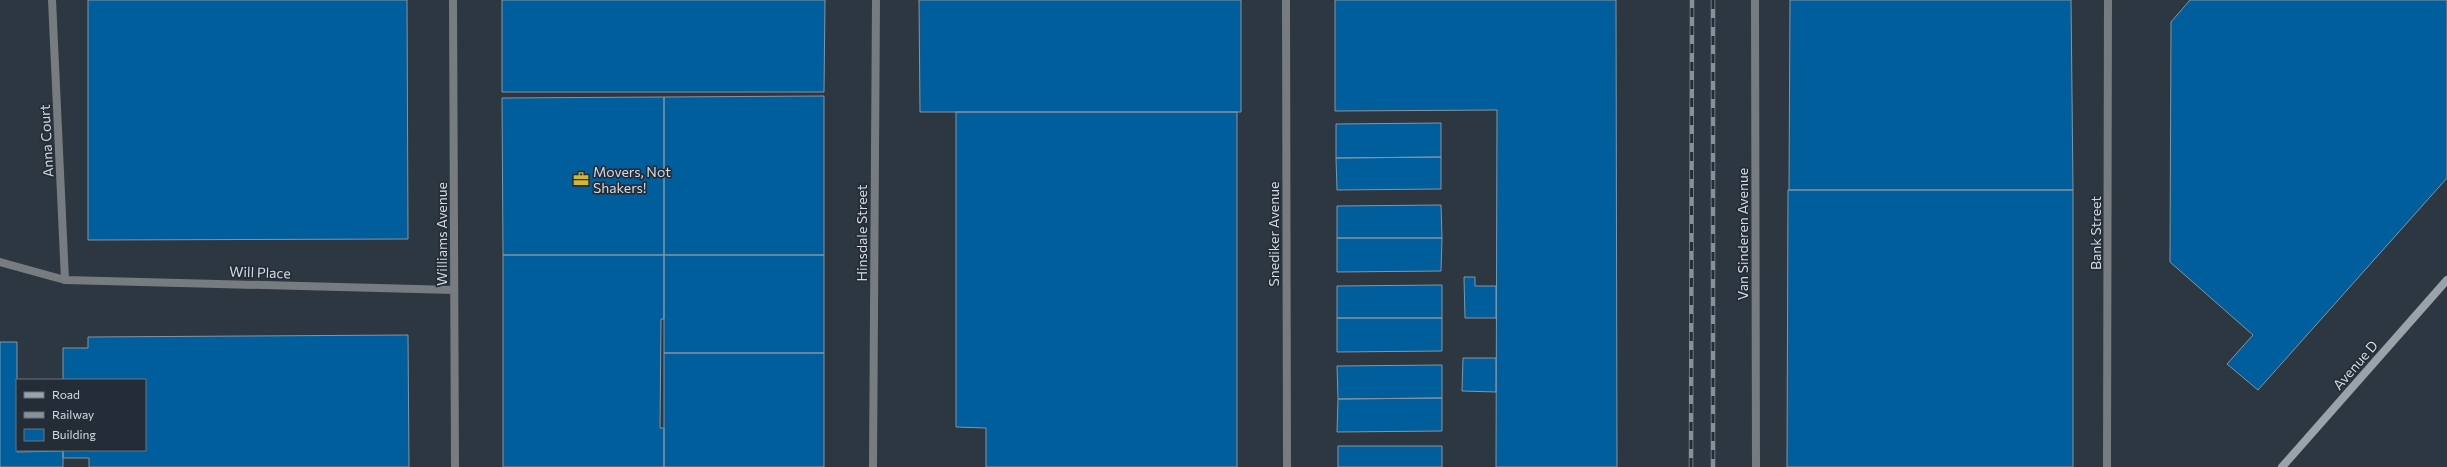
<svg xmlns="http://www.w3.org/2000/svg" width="2447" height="467" viewBox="0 0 2447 467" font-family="Commissioner,sans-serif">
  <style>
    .building { fill: #005e9c; stroke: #88949f }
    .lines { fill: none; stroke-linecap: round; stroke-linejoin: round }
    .lane { stroke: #777c81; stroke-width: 8 }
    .street { stroke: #777c81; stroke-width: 8 }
    .secondary { stroke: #9aa3aa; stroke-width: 8 }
    .rail-casing { stroke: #889098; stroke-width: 4.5 }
    .rail { stroke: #242d37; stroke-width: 3; stroke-dasharray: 9; stroke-linecap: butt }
    .labels { text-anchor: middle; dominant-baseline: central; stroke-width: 3.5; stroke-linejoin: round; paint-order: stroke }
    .street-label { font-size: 14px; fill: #d4dae0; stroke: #242d37 }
    .poi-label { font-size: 14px; fill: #d4dae0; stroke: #242d37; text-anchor: start }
  </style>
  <rect width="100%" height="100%" fill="#2d3741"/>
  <path class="building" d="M88,0H407L408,239L88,240Z
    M502,0H825L824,92H502Z
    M919,0H1241V112H920Z
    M1335,0H1616L1617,467H1496L1497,110L1335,111Z
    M1790,0H2071L2073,190H1789Z
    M2190,0H2447V178L2258,390L2227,364L2253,335L2170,262L2171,22Z
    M824,96V255H664V97Z
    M664,97V255H503L502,98Z
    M956,112H1237V467H986V428L956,427Z
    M1441,123V157L1336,158V124Z
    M1441,157V189L1337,190L1336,158Z
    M1788,190H2073V467H1787Z
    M1441,205L1442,238H1337V206Z
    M1337,238H1442L1441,271L1337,272Z
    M503,255H664V319H661L660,428H664V467H503Z
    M664,255H824V353H664Z
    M1464,277H1475V286H1496V318H1465Z
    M1442,285V318H1337V286Z
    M1337,318H1442V351L1337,352Z
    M408,335L409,467H89V458H63V450H145V380H63V348H88V337Z
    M0,342H17V452L63,451V467H0Z
    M664,353H824V467H664Z
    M1463,358H1496V392L1462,391Z
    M1442,365V398L1338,399L1337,366Z
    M1442,398V431L1337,432L1338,399Z
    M1338,446H1442V467H1338Z"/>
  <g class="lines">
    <path class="lane" d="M0,262L65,280"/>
    <path class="street" d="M52,0L65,280L454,290
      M453,0L455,467
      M1286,0L1287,467
      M1755,0L1756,467
      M873,467L876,0
      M2107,467L2108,0"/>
    <path class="secondary" d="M2282,467L2447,280"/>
    <defs>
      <path id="rail" d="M1713,0V467
        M1691,467L1692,0"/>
    </defs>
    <use href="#rail" class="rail-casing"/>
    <use href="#rail" class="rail"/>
  </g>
  <defs>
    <symbol id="office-bare" viewBox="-9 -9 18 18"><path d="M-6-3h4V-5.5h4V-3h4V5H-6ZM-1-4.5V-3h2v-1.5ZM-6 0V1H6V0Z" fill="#d1b736" stroke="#242d37" stroke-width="2.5" paint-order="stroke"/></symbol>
  </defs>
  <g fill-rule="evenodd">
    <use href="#office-bare" x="570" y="168" width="22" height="22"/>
  </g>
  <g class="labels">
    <g class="street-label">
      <text transform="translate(46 141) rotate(-93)">Anna Court</text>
      <text transform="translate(861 233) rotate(-90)">Hinsdale Street</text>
      <text transform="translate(2095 233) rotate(-90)">Bank Street</text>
      <text transform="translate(441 234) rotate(-90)">Williams Avenue</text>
      <text transform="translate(1273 234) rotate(-90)">Snediker Avenue</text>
      <text transform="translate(1742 234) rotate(-90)">Van Sinderen Avenue</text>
      <text transform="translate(260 272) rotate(2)">Will Place</text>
      <text transform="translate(2355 365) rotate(-49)">Avenue D</text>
    </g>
    <g class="poi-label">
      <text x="593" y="171">Movers, Not<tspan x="593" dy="16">Shakers!</tspan></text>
    </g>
  </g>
  <rect x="16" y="379" width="130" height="72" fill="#242d37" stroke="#6a727b"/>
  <rect x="24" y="392" width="20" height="6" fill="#9aa3aa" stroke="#6a727b"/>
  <text x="52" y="399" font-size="12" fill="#d4dae0">Road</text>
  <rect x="24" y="412" width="20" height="6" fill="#889098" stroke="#6a727b"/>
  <text x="52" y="419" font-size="12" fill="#d4dae0">Railway</text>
  <rect x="24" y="429" width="20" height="12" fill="#005e9c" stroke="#6a727b"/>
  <text x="52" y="439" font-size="12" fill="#d4dae0">Building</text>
</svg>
